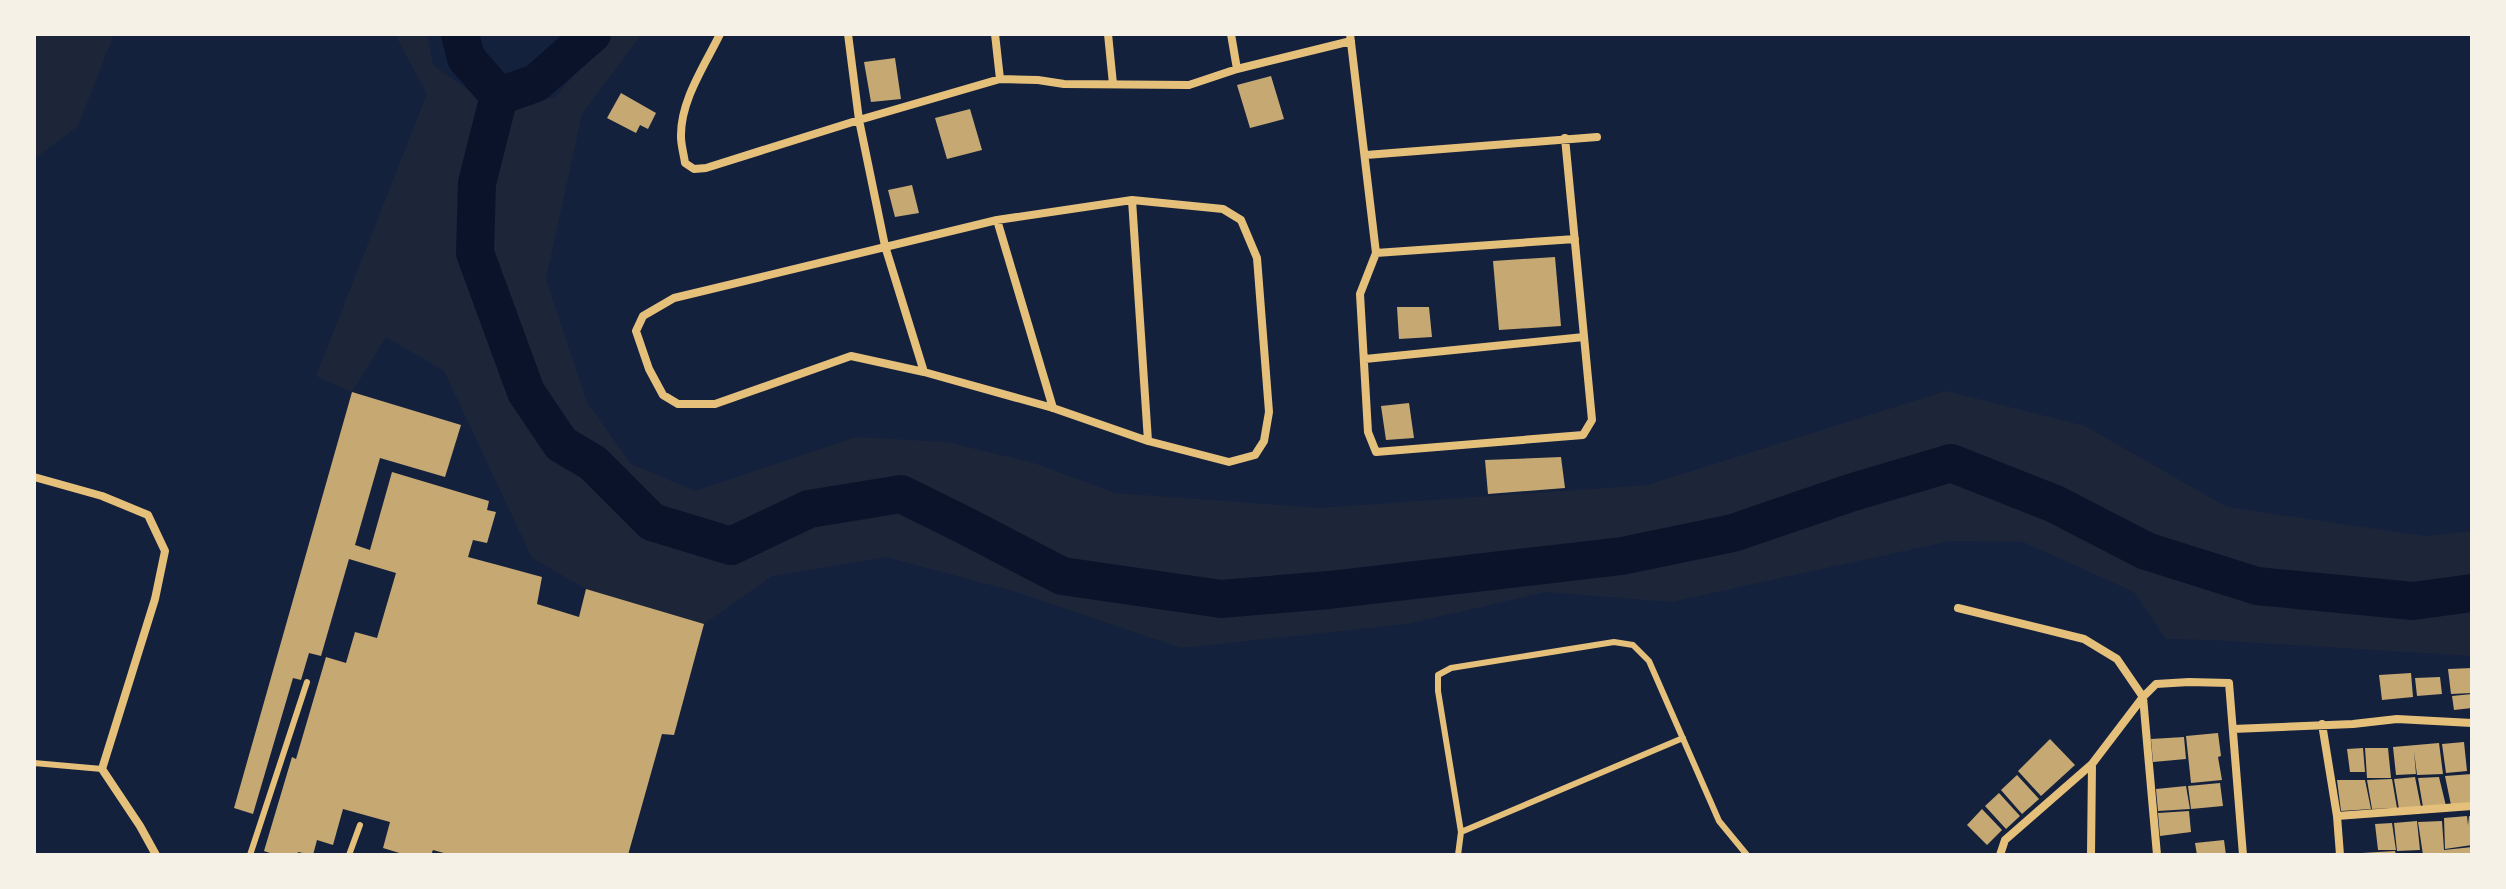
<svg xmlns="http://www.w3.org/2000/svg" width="2506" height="889" viewBox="0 0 2506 889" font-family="'Libre Baskerville',serif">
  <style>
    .green { fill: #1d2539 }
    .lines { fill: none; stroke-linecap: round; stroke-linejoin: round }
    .river { stroke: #0b132b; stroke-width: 38 }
    .building { fill: #c6a872 }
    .service { stroke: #e5c07b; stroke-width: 6 }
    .minor { stroke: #e5c07b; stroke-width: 8 }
  </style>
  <rect width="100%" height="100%" fill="#14213d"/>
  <path class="green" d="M34,34H114L78,126L34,159Z
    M395,34H427L433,65L485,102L555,98L608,34H642L582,114L546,279L587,402L631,464L695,491L856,437L947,442L1034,463L1115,493L1319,508L1647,485L1946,391L2085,426L2227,507L2425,536L2472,531V656L2212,640L2166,639L2134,592L2023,542L1950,541L1671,602L1546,592L1407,624L1181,648L1013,591L886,557L772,576L704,624L586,589L532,558L444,371L386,337L352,392L316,376L427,94Z"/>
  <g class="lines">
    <path class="river" d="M460,34L466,58L499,96
      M499,96L477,183L475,253L526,392L561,444L593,463L652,522L731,546L809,509L901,494L958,522L1062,576L1221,599L1329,590L1622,556L1733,533L1850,493L1951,463L2055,504L2146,551L2257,586L2413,601L2472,593
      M499,96L536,83L592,34"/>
  </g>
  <path class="building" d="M895,58L901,99L871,102L864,62Z
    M1271,76L1284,119L1250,128L1237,85Z
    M621,93L656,113L648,129L640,125L636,133L607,118Z
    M970,109L982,150L947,159L935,118Z
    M912,185L919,213L895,217L888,190Z
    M1555,257L1561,326L1499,330L1493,261Z
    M1397,307H1429L1432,337L1399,339Z
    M352,392L461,425L445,477L380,458L355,545L370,550L392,472L489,501L487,510L496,512L487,543L473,540L468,557L542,577L537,604L579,617L586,589L704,624L674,735L662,734L628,855H451L433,850L431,855H406L383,848L390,822L343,809L333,845L317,840L313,855L298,852L297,855H276L264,851L292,757L296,759L326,657L346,663L355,632L377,638L396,573L349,559L321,656L309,653L301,680L293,678L253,814L234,808Z
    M1409,403L1414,438L1386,440L1381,406Z
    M1561,457L1565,488L1488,494L1485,460Z
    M2472,668V693L2451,694L2448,669Z
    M2411,673L2413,697L2382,700L2379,675Z
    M2440,677L2442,694L2417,696L2415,678Z
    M2472,694V708L2454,710L2452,696Z
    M2218,733L2221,756L2218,757L2222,780L2191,783L2186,736Z
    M2184,737L2186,759L2153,762L2151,739Z
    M2050,739L2075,765L2041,796L2018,771Z
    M2464,742L2467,771L2446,773L2442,744Z
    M2439,743L2443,774L2417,775L2414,751L2416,774L2396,775L2393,747Z
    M2363,748L2365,772H2350L2347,749Z
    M2365,748H2388L2391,778H2367Z
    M2472,774V804L2451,805L2445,776Z
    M2017,775L2039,799L2022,814L2001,790Z
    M2415,777L2421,807L2399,809L2394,779Z
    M2439,777L2446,806L2423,807L2418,778Z
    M2392,779L2397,808L2372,809L2367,780Z
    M2337,780H2365L2371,809L2341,811Z
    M2220,783L2223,806L2191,809L2188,786Z
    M2186,786L2190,809L2158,811L2156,789Z
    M1999,793L2020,816L2006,829L1985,806Z
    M1982,809L2002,830L1987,845L1967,825Z
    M2189,811L2191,832L2160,836L2158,813Z
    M2467,816L2468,825L2469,816H2472V845L2445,849L2444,818Z
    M2417,821L2420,850L2397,851L2394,823Z
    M2442,821L2444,850L2472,847V855H2423L2418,822Z
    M2392,823L2396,850H2378L2375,824Z
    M2224,840L2226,855H2197L2195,843Z
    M2395,851L2396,855H2362V853Z"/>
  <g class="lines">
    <path class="service" d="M34,763L102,769
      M1461,832L1683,738
      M250,855L307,682
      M349,855L360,825
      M1458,855L1461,832L1438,691V675L1451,668L1614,642L1633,645L1649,661L1719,821L1747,855"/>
    <path class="minor" d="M720,34C705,65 680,101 681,137C681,145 684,155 685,163L694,169L706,168L859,120L1000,79L1038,80L1064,84L1189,85L1237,69L1351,41
      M848,34L859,120L885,246L924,372
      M995,34L1000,79
      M1108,34L1113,84
      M1231,34L1237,69
      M1350,34L1376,253L1360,294L1368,432L1376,452L1583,435L1592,420L1565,138
      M1366,155L1597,137
      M1132,200L1223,209L1241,220L1257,258L1269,412L1264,441L1255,455L1229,462L1148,441L1053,408L924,372L851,356L715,404H678L663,395L649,369L636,331L643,316L674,298L997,220Z
      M1132,200L1148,441
      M997,220L1053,408
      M1376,253L1575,239
      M1365,359L1584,337
      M34,477L102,496L148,515L165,551L155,599L102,769L140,826L156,855
      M1958,608L2084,639L2117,659L2143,697L2157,855
      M2322,724L2337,816L2340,855
      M2233,729L2353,724L2397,719L2472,723
      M2337,816L2472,806
      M2000,855L2005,840L2092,764L2143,697L2156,684L2189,682L2229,683L2243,855
      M2091,855L2092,764"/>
  </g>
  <rect width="2506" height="889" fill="none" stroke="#f6f1e7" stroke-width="72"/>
</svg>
